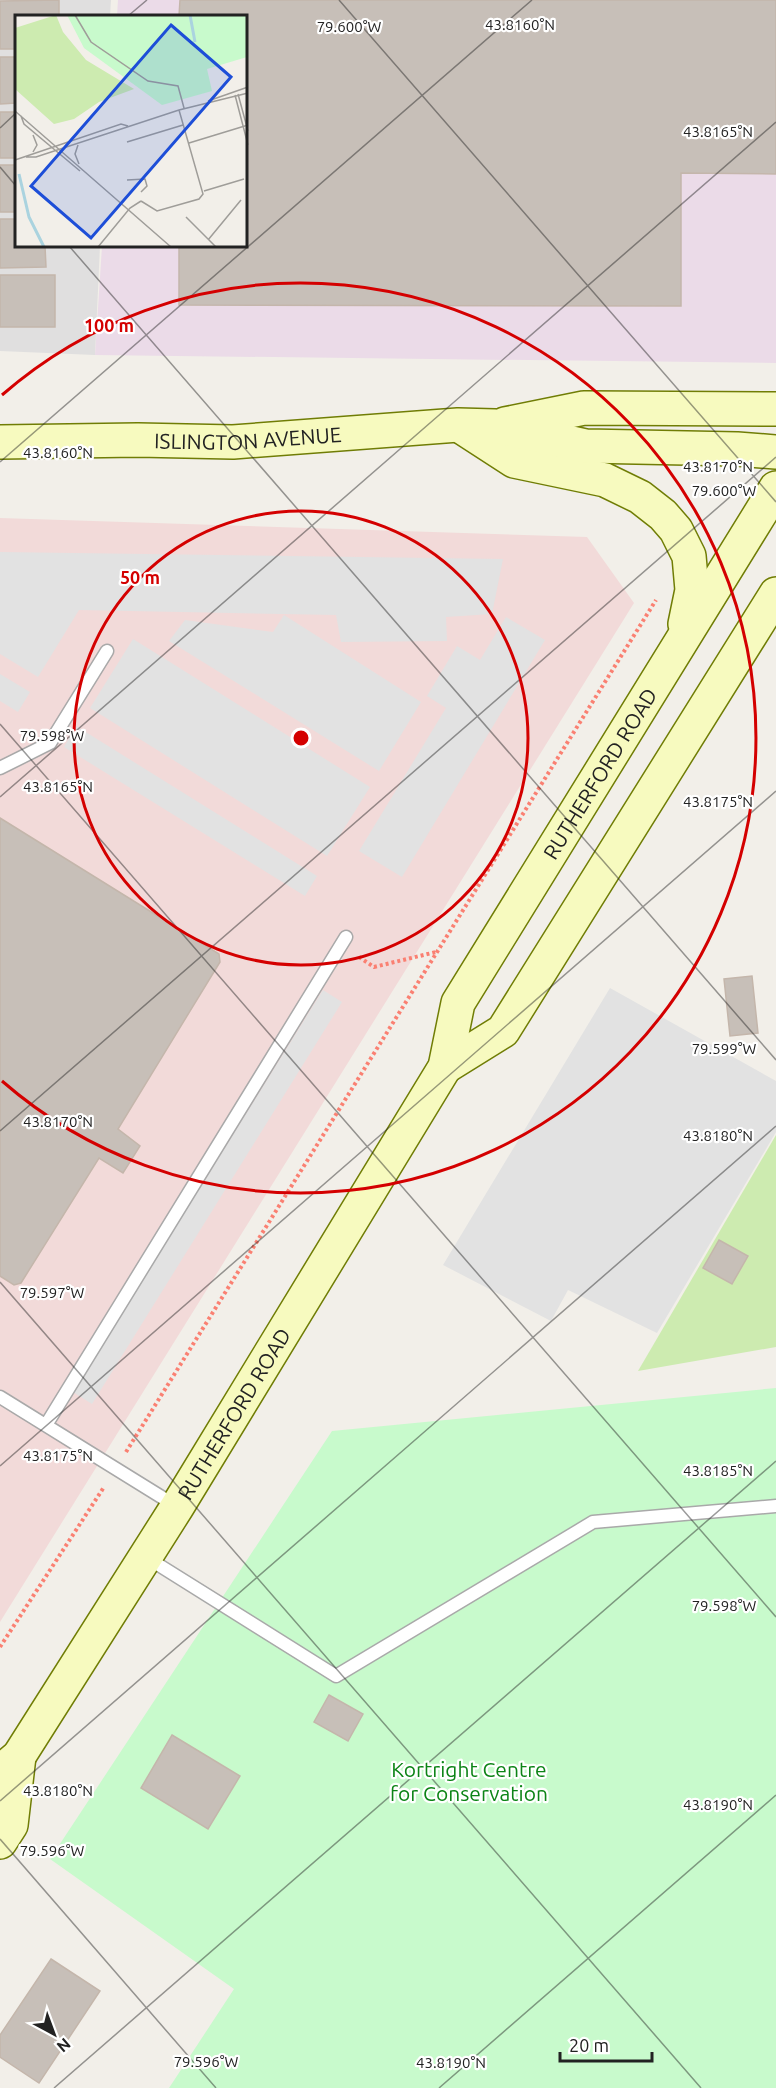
<svg xmlns="http://www.w3.org/2000/svg" width="776" height="2088" viewBox="0 0 776 2088" font-family="Ubuntu,sans-serif">
  <style>
    .residential { fill: #e0dfdf }
    .commercial { fill: #f2dad9 }
    .industrial { fill: #ebdbe8 }
    .grass { fill: #cdebb0 }
    .park { fill: #c8facc }
    .parking { fill: #e2e2e2 }
    .building { fill: #c7bfb8; stroke: #c4b6ab; stroke-width: 1.5 }
    .lines { fill: none; stroke-linecap: round; stroke-linejoin: round }
    .lane-casing { stroke: #a9a9a9; stroke-width: 15 }
    .secondary-casing { stroke: #707d05; stroke-width: 36 }
    .path { stroke: #fa8072; stroke-width: 4; stroke-dasharray: 3 3; stroke-linecap: butt }
    .lane { stroke: #fff; stroke-width: 12 }
    .secondary { stroke: #f7fabf; stroke-width: 33 }
    .ticks { fill: none; stroke: #222; stroke-width: 1.5; stroke-opacity: 0.45 }
    .ring { fill: none; stroke: #d40000; stroke-width: 3 }
    .labels { text-anchor: middle; dominant-baseline: central; stroke-width: 4.5; stroke-linejoin: round; paint-order: stroke }
    .street-label { font-size: 21px; fill: #222; stroke: #fff }
    .park-label { font-size: 21px; fill: #0c8416; stroke: #fff }
    .inset-river { fill: none; stroke: #aad3df; stroke-width: 3 }
    .inset-road { fill: none; stroke: #9f9d99; stroke-width: 1.5 }
    .view { fill: #1d4ed8; fill-opacity: 0.15; stroke: #1d4ed8; stroke-width: 3 }
    .inset-edge { fill: none; stroke: #222; stroke-width: 3 }
    .ticks-label { font-size: 15px; text-anchor: middle; fill: #222; stroke: #fff; stroke-width: 4.5; stroke-linejoin: round; paint-order: stroke }
    .centre { fill: #d40000; stroke: #fff; stroke-width: 3 }
    .ring-label { font-size: 18px; text-anchor: middle; font-weight: bold; fill: #d40000; stroke: #fff; stroke-width: 4.5; stroke-linejoin: round; paint-order: stroke }
  </style>
  <rect width="100%" height="100%" fill="#f2efe9"/>
  <path class="residential" d="M0,0H111L110,16H16V246H100L95,355L0,351Z"/>
  <path class="commercial" d="M0,518L587,537L634,603L0,1622Z"/>
  <path class="industrial" d="M118,0H776V363L95,355L102,246H246V16H117Z"/>
  <path class="grass" d="M776,1135V1347L638,1371Z"/>
  <path class="park" d="M776,1388V2088H169L234,1989L50,1859L332,1431Z"/>
  <path class="parking" d="M0,552L503,559L492,614L446,617L447,641L341,642L336,615L79,610L38,677L0,654Z
    M284,615L421,702L379,771L169,641L185,620L273,632Z
    M506,617L545,640L402,877L359,851L446,708L427,696L457,646L480,660Z
    M133,639L370,787L327,856L90,708Z
    M0,674L30,692L18,712L0,701Z
    M76,726L317,876L305,896L64,747Z
    M610,988L776,1081V1132L657,1333L568,1290L551,1321L443,1265Z
    M323,990L342,1002L92,1404L73,1392Z"/>
  <path class="building" d="M59,0V16H16V49H0V1Z
    M180,0H776V174L681,173V306L179,305V246H246V16H179Z
    M0,57H16V103L0,104Z
    M0,112H16V158H0Z
    M0,165H16V212H0Z
    M0,219H16V246H45L46,267L0,268Z
    M0,275H55V327H0Z
    M0,818L219,954L220,962L118,1129L140,1146L123,1173L99,1158L21,1283L14,1285L0,1276Z
    M752,976L758,1033L730,1036L724,979Z
    M719,1240L748,1256L732,1284L703,1268Z
    M329,1695L363,1714L348,1741L314,1722Z
    M172,1735L240,1776L208,1829L141,1788Z
    M51,1959L100,1991L39,2083L0,2057V2035Z"/>
  <g class="lines">
    <defs>
      <path id="lane" d="M0,768L50,743L107,651
        M0,1397L176,1506
        M46,1425L346,937
        M146,1557L336,1676L593,1522L776,1506"/>
      <g id="secondary">
        <path d="M505,424L584,408L776,409"/>
        <path d="M460,426L514,461L605,480L640,497L663,515L676,530L689,556L692,590L685,624"/>
        <path id="s1" d="M0,442L138,440L233,442L458,425L495,426L586,446L737,449L776,452"/>
        <path d="M445,1067L503,1031L776,594"/>
        <path id="s2" d="M0,1772L19,1756L177,1507L445,1067L458,1003L776,488"/>
        <path d="M0,1842L11,1825L19,1756"/>
      </g>
    </defs>
    <use href="#lane" class="lane-casing"/>
    <use href="#secondary" class="secondary-casing"/>
    <path class="path" d="M359,957L374,967L436,952
      M126,1452L656,600
      M0,1647L104,1487"/>
    <use href="#lane" class="lane"/>
    <use href="#secondary" class="secondary"/>
  </g>
  <path class="ticks" d="M339,0L776,502M128,16L147,0M0,128L16,113M0,167L16,186M69,246L776,1060M0,462L532,0M0,724L776,1617M0,797L776,122M0,1131L776,457M0,1282L701,2088M0,1466L776,791M0,1801L776,1126M0,1839L216,2088M54,2088L776,1461M439,2088L776,1795"/>
  <g class="ring">
    <circle cx="301" cy="738" r="227"/>
    <path d="M2 395A455 455 0 1 1 2 1081"/>
  </g>
  <g class="labels">
    <g class="street-label">
      <text stroke="none"><textPath href="#s1" startOffset="248">ISLINGTON AVENUE</textPath></text>
      <text stroke="none"><textPath href="#s2" startOffset="1170">RUTHERFORD ROAD</textPath></text>
      <text stroke="none"><textPath href="#s2" startOffset="429">RUTHERFORD ROAD</textPath></text>
    </g>
    <g class="park-label">
      <text x="469" y="1769">Kortright Centre<tspan x="469" dy="24">for Conservation</tspan></text>
    </g>
  </g>
  <g transform="translate(15 15)">
    <rect width="232" height="232" fill="#f2efe9"/>
    <path d="M41,0L48,17L71,45L119,74L84,87L59,104L39,109L0,74V13Z" fill="#cdebb0"/>
    <path d="M52,0H232V42L192,54L197,76L147,90L69,33Z" fill="#c8facc"/>
    <path class="inset-river" d="M175,0L180,27M4,159L14,202L29,232"/>
    <path class="inset-road" d="M60,0L76,27L133,66L163,71L169,93M223,79L233,116M220,80L233,130M193,86L233,72M0,96L156,232M6,101L9,109L65,156M112,127L168,110M174,128L233,110M63,130L60,139L64,149M18,137L22,130L18,120M11,142H21L164,95L233,78M0,145L106,109L113,111M112,165L130,164L132,171L126,177M189,176L229,164M126,186L142,196L184,184L188,179L164,95M171,202L201,232M193,225L226,185M83,232L115,193L126,186"/>
    <path class="view" d="M156,10L216,62L76,223L16,171Z"/>
    <rect width="232" height="232" class="inset-edge"/>
  </g>
  <g class="ticks-label">
    <text x="520" y="30">43.8160°N</text>
    <text x="349" y="32">79.600°W</text>
    <text x="718" y="137">43.8165°N</text>
    <text x="58" y="458">43.8160°N</text>
    <text x="718" y="472">43.8170°N</text>
    <text x="724" y="496">79.600°W</text>
    <text x="52" y="741">79.598°W</text>
    <text x="58" y="792">43.8165°N</text>
    <text x="718" y="807">43.8175°N</text>
    <text x="724" y="1054">79.599°W</text>
    <text x="58" y="1127">43.8170°N</text>
    <text x="718" y="1141">43.8180°N</text>
    <text x="52" y="1298">79.597°W</text>
    <text x="58" y="1461">43.8175°N</text>
    <text x="718" y="1476">43.8185°N</text>
    <text x="724" y="1611">79.598°W</text>
    <text x="58" y="1796">43.8180°N</text>
    <text x="718" y="1810">43.8190°N</text>
    <text x="52" y="1856">79.596°W</text>
    <text x="206" y="2067">79.596°W</text>
    <text x="451" y="2068">43.8190°N</text>
  </g>
  <circle cx="301" cy="738" r="9" class="centre"/>
  <g class="ring-label">
    <text x="109" y="332">100 m</text>
    <text x="140" y="584">50 m</text>
  </g>
  <g transform="translate(54 2034) rotate(139)" stroke="#ffffff" stroke-width="4.5" paint-order="stroke">
  <path d="M0-4.5L10 22L0 15L-10 22Z" fill="#222222"/>
  <text y="-9" font-size="16" font-weight="bold" text-anchor="middle" fill="#222222">N</text>
  </g>
  <path d="M560 2052v9h92v-9" fill="none" stroke="#222222" stroke-width="3"/>
  <text x="569" y="2052" font-size="18" fill="#222222" stroke="#ffffff" stroke-width="4.5" paint-order="stroke">20 m</text>
</svg>
